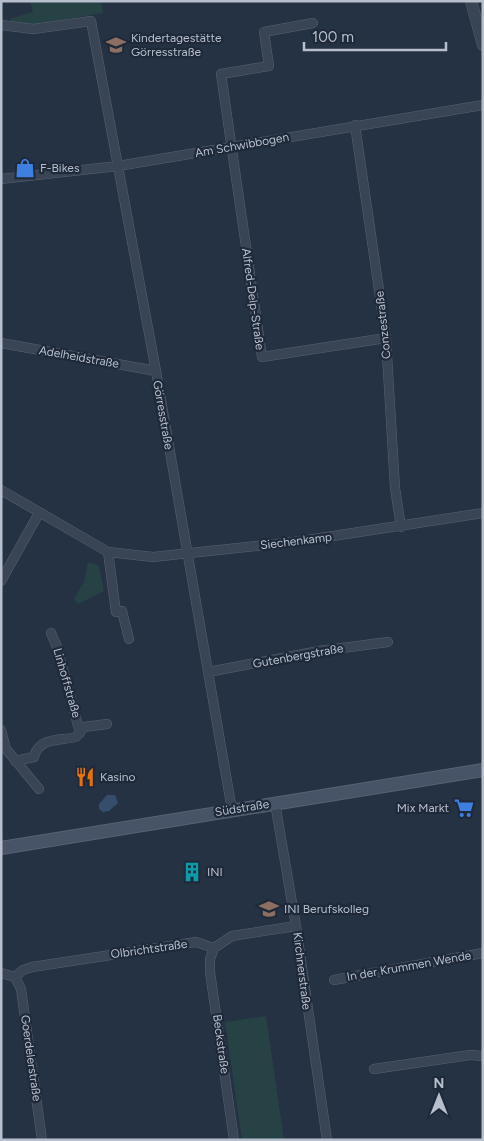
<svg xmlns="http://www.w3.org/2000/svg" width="484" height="1141" viewBox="0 0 484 1141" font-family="Figtree,sans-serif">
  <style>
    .green { fill: #274245 }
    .water { fill: #374d6c }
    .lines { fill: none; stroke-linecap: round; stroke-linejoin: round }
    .minor-casing { stroke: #586271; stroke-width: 10 }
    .tertiary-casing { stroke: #586271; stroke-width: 12 }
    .secondary-casing { stroke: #586271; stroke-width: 14 }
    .minor { stroke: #394454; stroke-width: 9 }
    .tertiary { stroke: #394454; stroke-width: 11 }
    .secondary { stroke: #475367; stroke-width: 12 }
    .labels { text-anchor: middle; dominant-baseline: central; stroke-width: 4.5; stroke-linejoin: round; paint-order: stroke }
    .poi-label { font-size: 12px; fill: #b7bfcd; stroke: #1e2939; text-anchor: start }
    .street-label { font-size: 12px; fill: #b7bfcd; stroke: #1e2939 }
  </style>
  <rect width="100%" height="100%" fill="#253244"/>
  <path class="green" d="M30,1H101L103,13L28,25L10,22V19L33,12Z
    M88,562L99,566L104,591L78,604L74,599L85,580Z
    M266,1016L284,1140H242L225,1022Z"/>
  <path class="water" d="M107,795H115L118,803L109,811L103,812L99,809V804Z"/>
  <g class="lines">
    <defs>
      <path id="minor" d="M313,23L264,32L269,66L221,74L262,357L386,338
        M1,25L33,29L91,21L156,371L232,810
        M355,125L386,338L395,488L401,527
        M1,179L118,166L483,105
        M1,343L156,371
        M1,490L108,552L153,557L294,542L483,513
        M108,552L116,612L122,611L129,639
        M1,581L39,513
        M51,633L57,647L80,733
        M208,672L319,651L388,642
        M1,730L6,749L39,789
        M15,761L34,757C39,737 59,741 76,737L84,727L107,724
        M275,803L296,926L327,1140
        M214,948L210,959V972L234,1140
        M1,973L15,977
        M15,977L23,970L32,967L196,942L214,948L232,936L296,926
        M15,977L21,989L42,1140
        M334,980L483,953
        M374,1069L470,1055L483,1056"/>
      <path id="tertiary" d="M471,1L483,45"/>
      <path id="secondary" d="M1,848L483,770"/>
    </defs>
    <use href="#minor" class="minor-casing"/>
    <use href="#tertiary" class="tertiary-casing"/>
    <use href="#secondary" class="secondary-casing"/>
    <use href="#minor" class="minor"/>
    <use href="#tertiary" class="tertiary"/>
    <use href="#secondary" class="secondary"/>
  </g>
  <defs>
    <symbol id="school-bare" viewBox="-9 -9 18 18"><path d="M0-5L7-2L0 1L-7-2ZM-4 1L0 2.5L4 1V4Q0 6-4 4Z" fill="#8d6e63" stroke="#1e2939" stroke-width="2.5" paint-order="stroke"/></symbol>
    <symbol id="shop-bare" viewBox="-9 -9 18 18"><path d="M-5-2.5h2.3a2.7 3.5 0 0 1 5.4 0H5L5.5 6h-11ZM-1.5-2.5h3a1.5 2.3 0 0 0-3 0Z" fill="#3f7fe0" stroke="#1e2939" stroke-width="2.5" paint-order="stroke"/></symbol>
    <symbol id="restaurant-bare" viewBox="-9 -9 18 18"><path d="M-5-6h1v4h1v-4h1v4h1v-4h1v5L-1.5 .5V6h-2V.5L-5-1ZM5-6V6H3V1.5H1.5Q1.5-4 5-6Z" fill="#e8710a" stroke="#1e2939" stroke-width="2.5" paint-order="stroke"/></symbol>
    <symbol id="supermarket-bare" viewBox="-9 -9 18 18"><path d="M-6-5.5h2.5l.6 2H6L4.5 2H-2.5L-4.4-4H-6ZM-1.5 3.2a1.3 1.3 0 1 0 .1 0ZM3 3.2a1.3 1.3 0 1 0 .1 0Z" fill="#3f7fe0" stroke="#1e2939" stroke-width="2.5" paint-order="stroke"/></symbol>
    <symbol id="building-bare" viewBox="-9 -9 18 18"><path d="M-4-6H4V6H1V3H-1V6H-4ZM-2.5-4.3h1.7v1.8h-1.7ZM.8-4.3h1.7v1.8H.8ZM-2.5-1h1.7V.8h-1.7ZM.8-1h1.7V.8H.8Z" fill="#0f9aa8" stroke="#1e2939" stroke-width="2.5" paint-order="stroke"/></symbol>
  </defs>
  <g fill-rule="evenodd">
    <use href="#school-bare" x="102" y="31" width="28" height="28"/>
    <use href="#shop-bare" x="11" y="154" width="28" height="28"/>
    <use href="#restaurant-bare" x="71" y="763" width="28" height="28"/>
    <use href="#supermarket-bare" x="450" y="794" width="28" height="28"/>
    <use href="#building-bare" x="178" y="858" width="28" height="28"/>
    <use href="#school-bare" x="255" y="895" width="28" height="28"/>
  </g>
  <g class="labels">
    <g class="poi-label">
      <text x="131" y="38">Kindertagestätte<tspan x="131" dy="14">Görresstraße</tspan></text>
      <text x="40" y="168">F-Bikes</text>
      <text x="100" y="777">Kasino</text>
      <text x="449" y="808" text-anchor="end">Mix Markt</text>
      <text x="207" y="872">INI</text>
      <text x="284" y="909">INI Berufskolleg</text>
    </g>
    <g class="street-label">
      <text transform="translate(242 145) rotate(-10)">Am Schwibbogen</text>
      <text transform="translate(253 299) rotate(82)">Alfred-Delp-Straße</text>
      <text transform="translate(383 325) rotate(-96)">Conzestraße</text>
      <text transform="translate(79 357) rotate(10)">Adelheidstraße</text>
      <text transform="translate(163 415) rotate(80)">Görresstraße</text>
      <text transform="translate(296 541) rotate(-7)">Siechenkamp</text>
      <text transform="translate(298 656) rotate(-10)">Gutenbergstraße</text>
      <text transform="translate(67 683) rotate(74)">Linhoffstraße</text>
      <text transform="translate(242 808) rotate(-9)">Südstraße</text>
      <text transform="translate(149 949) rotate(-8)">Olbrichtstraße</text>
      <text transform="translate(409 966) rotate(-10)">In der Krummen Wende</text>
      <text transform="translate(302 971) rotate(83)">Kirchnerstraße</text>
      <text transform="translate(221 1044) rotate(82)">Beckstraße</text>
      <text transform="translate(31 1058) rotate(82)">Goerdelerstraße</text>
    </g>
  </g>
  <rect width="484" height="1141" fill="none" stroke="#b7bfcd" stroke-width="5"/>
  <g transform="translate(439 1096)" stroke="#1e2939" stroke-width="4" paint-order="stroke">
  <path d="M0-4L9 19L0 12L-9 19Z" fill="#b7bfcd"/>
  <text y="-8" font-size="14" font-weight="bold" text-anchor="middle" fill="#b7bfcd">N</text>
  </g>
  <path d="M304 42v8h142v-8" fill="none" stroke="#b7bfcd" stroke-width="2.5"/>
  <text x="312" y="42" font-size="15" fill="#b7bfcd" stroke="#1e2939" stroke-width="4" paint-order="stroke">100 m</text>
</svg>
